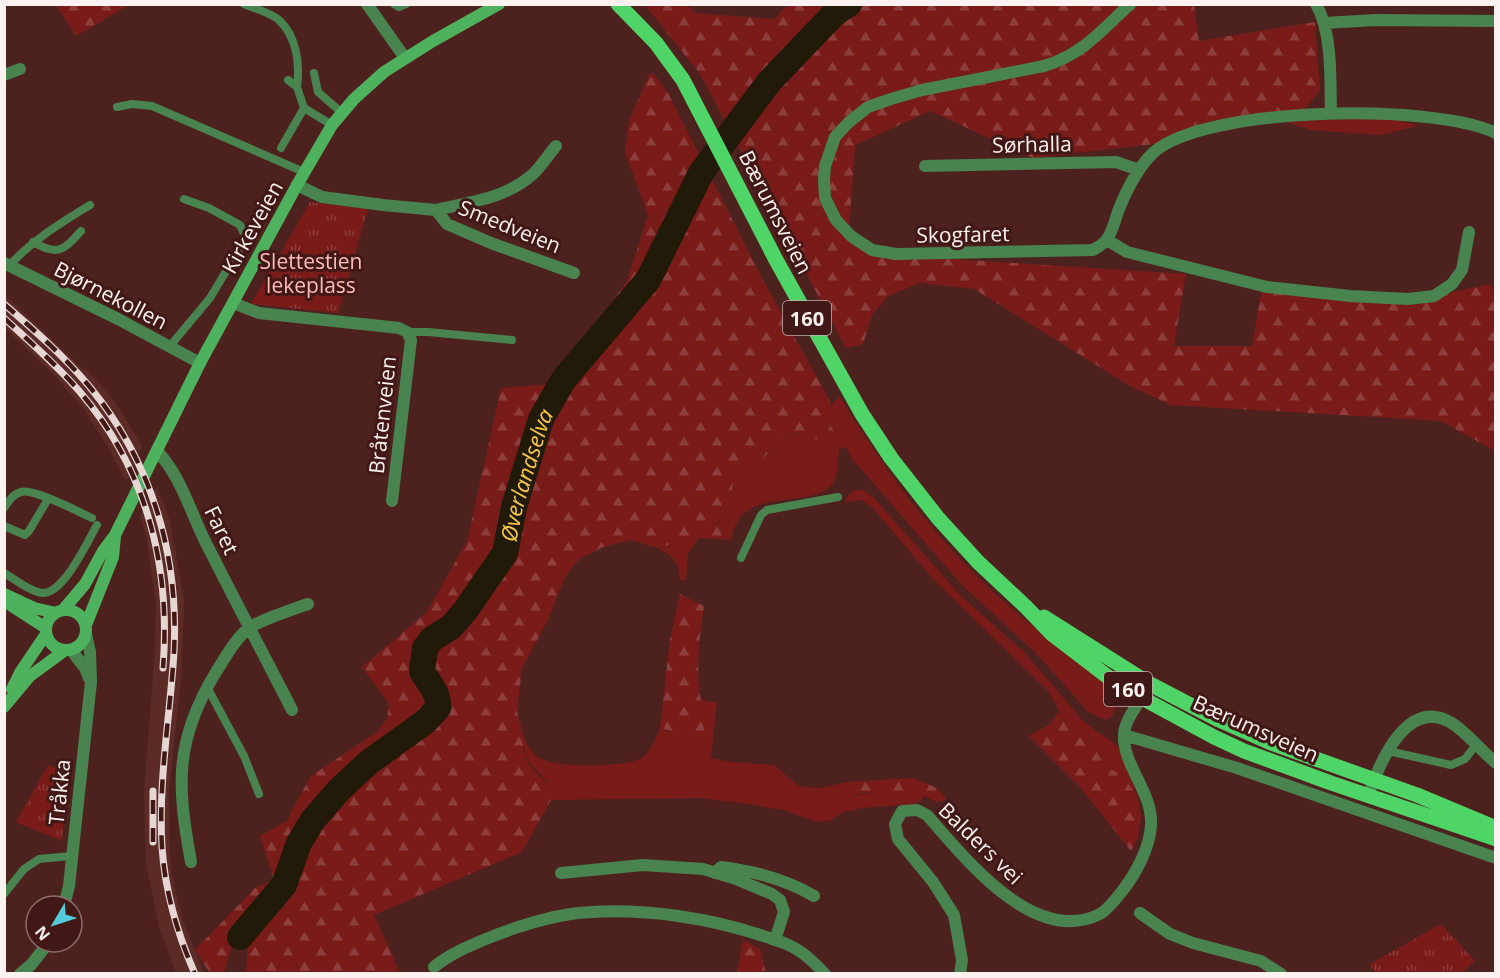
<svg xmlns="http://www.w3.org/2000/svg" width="1500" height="978" viewBox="0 0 1500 978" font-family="'Open Sans',sans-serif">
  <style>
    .built { fill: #5c2b26 }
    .green { fill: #791b19 }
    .forest { fill: url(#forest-firs) }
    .park { fill: url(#park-tufts) }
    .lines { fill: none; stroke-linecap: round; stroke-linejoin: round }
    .river { stroke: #221a08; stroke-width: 26 }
    .lane { stroke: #488350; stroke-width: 8 }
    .street { stroke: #488350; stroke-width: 12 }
    .secondary { stroke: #4eb15e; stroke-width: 12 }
    .primary { stroke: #4fd468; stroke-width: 15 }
    .rail-casing { stroke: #e6d6d4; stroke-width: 7 }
    .rail { stroke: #411815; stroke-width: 4.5; stroke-dasharray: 14; stroke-linecap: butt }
    .labels { text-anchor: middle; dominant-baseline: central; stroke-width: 6; stroke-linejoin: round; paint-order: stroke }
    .shield { fill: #411815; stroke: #c5b1ae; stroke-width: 1.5 }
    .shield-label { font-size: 20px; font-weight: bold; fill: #fef2f0 }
    .street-label { font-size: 21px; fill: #fef2f0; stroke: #411815 }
    .park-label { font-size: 21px; fill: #fdbcb4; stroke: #411815 }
    .water-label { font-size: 22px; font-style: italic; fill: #fac843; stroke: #411815 }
  </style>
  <defs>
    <pattern id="forest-firs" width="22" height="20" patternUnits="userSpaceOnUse" patternTransform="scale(1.5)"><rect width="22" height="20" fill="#791b19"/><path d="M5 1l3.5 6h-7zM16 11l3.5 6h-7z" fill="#8d3d3b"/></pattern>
    <pattern id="park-tufts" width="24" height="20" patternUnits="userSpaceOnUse" patternTransform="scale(1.5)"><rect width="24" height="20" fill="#791b19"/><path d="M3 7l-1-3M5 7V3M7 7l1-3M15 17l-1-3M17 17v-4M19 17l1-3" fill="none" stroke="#8d3d3b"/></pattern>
  </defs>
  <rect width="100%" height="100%" fill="#4d221e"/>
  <path class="built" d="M4,294L84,370L86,369L103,387L121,411L142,446L126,482L110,450L83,408L54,375L5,328Z
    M157,487L170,521L184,600L181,679L169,792L170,856L172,875L183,921L204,973H176L159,927L146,863L144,791L155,649L156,603L146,535L140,516Z"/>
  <path class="green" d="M1391,118L1418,126L1380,135L1311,130L1283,121Z
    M840,397C881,464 927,528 983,582C1023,621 1068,654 1111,688L1116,706L1112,717L1105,720L1088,712L1039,656L962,585L853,460L846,448L839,447C838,457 838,470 835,479C825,507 765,492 743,514C739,518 736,525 733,530L716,527C728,510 732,496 734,476C743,468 753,467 760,461C770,453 778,442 788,433L804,435L836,434C834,430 829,426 827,422C823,412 834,402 840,397Z
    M854,490H863L875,499L960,595L1025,653L1085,723L1117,745L1138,797L1121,774L1106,767L1101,754L1089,742L1088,732L1083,726L1079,729L1068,728L1049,692L933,579L872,507L862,500L845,502L847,497Z
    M678,542L688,553L686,580H680C679,562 674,557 658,548Z
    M701,700L717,703L711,758L731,762L774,765L800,787L820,788L847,782V791L855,796C875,791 904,785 923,794L922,800L913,804L863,808L843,812L832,820L817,822L787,811L756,805L700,798L551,800C550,796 550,789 548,785C537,764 523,768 524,738C529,748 534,757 546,761C561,767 625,767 640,759C650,754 656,738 660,728L670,732L702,705Z"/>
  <path class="forest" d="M789,4L1194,5L1199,41L1315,22L1320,90L1301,115L1171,142L1033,158L930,111L855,145L849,231L874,254L1186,274L1174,346H1252L1262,288L1434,296L1491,284L1496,296L1495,451L1441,421L1171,405L1130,386L974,289L919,283L888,296L872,315L863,344L846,348L700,74L645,5H688L695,13L774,19Z
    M56,5H129L76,36Z
    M653,73L668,93L761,276L831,403C827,421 826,419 836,434C820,448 806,432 788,433C778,442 770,452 760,461C753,467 743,468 734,476C731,498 729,507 716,526L733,530L731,540L699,538L688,553L678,542L658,548L630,540L603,547L581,558L572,567L565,577L547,622L522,668L517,711L524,738L523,748L527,762L549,786L551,800L522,852L374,915L400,973H246L248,943L235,934L224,973H210L195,950L255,888L274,880L260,836L288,820L292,810L311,776L377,732L387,719L389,704L362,667L427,612L467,541L501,388L551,384L591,332L627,281L648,215L625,152L629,121L649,75Z
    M680,594L704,606C700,634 695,672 701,700C703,712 708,722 703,733L688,736L660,728L670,639Z
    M1059,712L1068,728L1079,729L1083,726L1088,732L1089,742L1101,754L1106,767L1121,774L1138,797L1141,816L1138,837L1131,851L1080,787L1029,736L1050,724Z
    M913,778L937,788L946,798L943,801L937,802L914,791L869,792L850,796L847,791V782Z
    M743,940L760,949L766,973H737Z"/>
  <path class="park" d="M310,202L368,209L338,313L251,304Z
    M48,765L66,771L62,841L16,822Z
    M1441,924L1475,961L1462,973H1375L1370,964Z"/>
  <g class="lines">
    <path class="river" id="s1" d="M240,937L284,885L299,843L313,820L339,790L369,762L425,722L438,708C439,692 429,684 422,671L425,648L432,639L451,627L465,611L505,553L514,507L541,419L564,379L648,280L701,173L769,82L835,13L849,4"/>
    <path class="lane" d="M244,4C255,9 270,12 279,20C297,37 300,64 297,87
      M394,4L399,7L406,4
      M314,73L318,92L341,112
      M288,80L297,87L304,108L332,125
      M117,107L132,104L152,106L304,172
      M281,148L304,108
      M33,242C58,256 63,251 81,231
      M9,266C32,240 61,223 90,205
      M407,332H428L512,340
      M170,346L210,298L246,238L240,225L209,208L184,199
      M4,508C9,501 13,494 21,492C33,488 79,512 92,518
      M4,526L25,535L29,531L48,499
      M741,558L761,515L767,510L838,497
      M4,573C15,579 26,589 38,592C61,601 87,542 97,525
      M207,687L244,756L259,794
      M1388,751L1451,765L1465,759L1476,745
      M4,894L24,869L39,859L71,856"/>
    <path class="street" d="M367,4L405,58
      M1130,4C1101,31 1083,54 1044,66L922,90L891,99L868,107L849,122L835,137L825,166L824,179L825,198L836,220L851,236L872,250L896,254L1093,250C1098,247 1104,244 1107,239C1113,231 1115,219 1119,209C1127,189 1138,167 1154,152C1207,106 1434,103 1496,133
      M1316,4C1333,33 1330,82 1331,114
      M1324,23L1376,20L1496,21
      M4,75L20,69
      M925,166L1116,162L1139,170
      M297,185L322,197L383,205L436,210L447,224L491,243L574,273
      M436,210C470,202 504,199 532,175C541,167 548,155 556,146
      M1107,240L1127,252L1267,287L1350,296L1408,299L1434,296L1452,284L1462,270L1469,232
      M4,263L118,319L200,363
      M233,303L259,313L399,328L407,332L411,340L392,501
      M157,451C180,475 190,510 204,539C233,597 263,653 292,710
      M71,650L85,668L89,678
      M1124,735L1237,768L1496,858
      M1371,788C1382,758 1408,699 1450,722C1467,732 1480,750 1496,763
      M191,862C177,786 174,741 216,672C225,658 235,639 249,628C260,620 294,609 308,604
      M715,873L721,867C754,871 785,879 814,896
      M64,906L69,886L91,682L90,652L86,634
      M1140,913L1170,934L1193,943L1261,961L1281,974
      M775,940C797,946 810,958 825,974
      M434,967C450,954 467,947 486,939C512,928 550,916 578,913C643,907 714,918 775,940L784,912L780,900L772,894L736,879L703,869L643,865L561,873
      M20,974L31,965L49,942
      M960,974L962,960L954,915L933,882L898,839L895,824L902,811L917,810L927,815C965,858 1034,947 1100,914C1107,910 1114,901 1119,895C1134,877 1150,849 1151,825C1153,792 1122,765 1124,734C1125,719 1139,703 1147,690"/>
    <path class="secondary" d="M4,594L34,608L56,613
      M4,601L46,628
      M46 630a20 20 0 1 1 40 0a20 20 0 1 1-40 0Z
      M63,610L85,584L103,551L115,535L200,363L297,185L332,125L354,99L384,72L433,41L499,4
      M86,625L113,557L115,536
      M12,689L21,671L46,634
      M4,707L30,676L64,651"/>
    <path class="primary" d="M618,4L656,43L683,80L776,260L862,414L891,458L938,518L978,562L1026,607L1052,634L1112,680L1142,698L1214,737L1244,751L1331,783L1496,839
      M1044,617L1150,684L1219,720L1271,743L1417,795L1496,828"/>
    <defs>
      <path id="rail" d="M4,304C34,330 64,356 89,386C152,462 179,555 174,652C170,717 158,782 162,847C165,891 177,933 195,974
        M4,318C30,342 57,365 80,392C147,470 171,567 163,668
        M153,842V791"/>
    </defs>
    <use href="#rail" class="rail-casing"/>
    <use href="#rail" class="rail"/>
  </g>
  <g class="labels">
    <g class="shield">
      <rect x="783" y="301" width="48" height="34" rx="4.5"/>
      <rect x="1104" y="672" width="48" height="34" rx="4.5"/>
    </g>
    <g class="shield-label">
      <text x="807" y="318">160</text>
      <text x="1128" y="689">160</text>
    </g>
    <g class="street-label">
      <text transform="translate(1032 144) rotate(-1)">Sørhalla</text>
      <text transform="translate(776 212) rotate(63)">Bærumsveien</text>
      <text transform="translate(510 226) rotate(22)">Smedveien</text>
      <text transform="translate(252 227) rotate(-61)">Kirkeveien</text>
      <text transform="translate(963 234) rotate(-1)">Skogfaret</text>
      <text transform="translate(111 295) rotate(27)">Bjørnekollen</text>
      <text transform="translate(382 415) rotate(-84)">Bråtenveien</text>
      <text transform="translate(222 530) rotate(64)">Faret</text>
      <text transform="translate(1256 728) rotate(24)">Bærumsveien</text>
      <text transform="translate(59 792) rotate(-84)">Tråkka</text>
      <text transform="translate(981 843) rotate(44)">Balders vei</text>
    </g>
    <g class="park-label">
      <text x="311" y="261">Slettestien<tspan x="311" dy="24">lekeplass</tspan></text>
    </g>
    <g class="water-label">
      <text stroke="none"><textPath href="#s1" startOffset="579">Øverlandselva</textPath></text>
    </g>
  </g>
  <rect width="1500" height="978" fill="none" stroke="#fef2f0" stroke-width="12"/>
  <g transform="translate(54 924) rotate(231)"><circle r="28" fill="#411815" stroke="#8d6f6d" stroke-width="1.5"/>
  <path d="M0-4.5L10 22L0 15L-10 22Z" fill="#53cbda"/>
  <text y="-9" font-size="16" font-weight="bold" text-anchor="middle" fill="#fef2f0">N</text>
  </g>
</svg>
